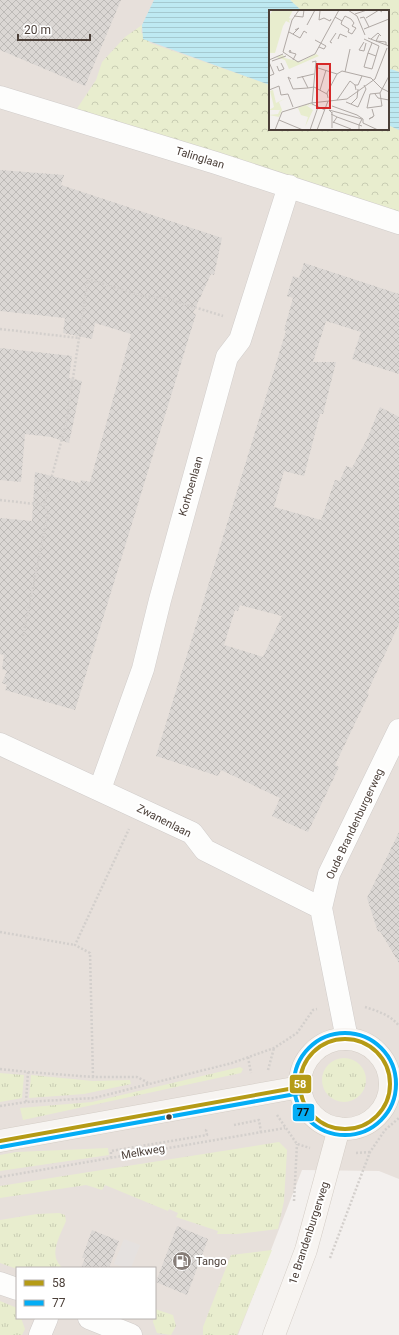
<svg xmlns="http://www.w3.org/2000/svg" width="399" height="1335" viewBox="0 0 399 1335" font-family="Roboto,sans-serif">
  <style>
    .residential { fill: #e7e0db; fill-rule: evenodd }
    .grass { fill: url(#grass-tufts) }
    .forest { fill: url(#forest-crowns) }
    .parking { fill: #e5e1df }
    .water { fill: url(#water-rules) }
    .building { fill: url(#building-cross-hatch); fill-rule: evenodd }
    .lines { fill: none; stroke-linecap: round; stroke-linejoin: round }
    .street-casing { stroke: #d0ccca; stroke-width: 23 }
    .secondary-casing { stroke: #d4cdc6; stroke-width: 23 }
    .path { stroke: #d3cfcc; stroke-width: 2.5; stroke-dasharray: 2 2; stroke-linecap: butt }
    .street { stroke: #fdfdfc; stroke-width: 22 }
    .secondary { stroke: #f7f4f1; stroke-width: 22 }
    .bus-1-casing { stroke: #fff; stroke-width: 7 }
    .bus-2-casing { stroke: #fff; stroke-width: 7 }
    .bus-1 { stroke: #b59b16; stroke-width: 4 }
    .bus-2 { stroke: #04adf5; stroke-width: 4 }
    .bus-dot { fill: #4b3f38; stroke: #fff; stroke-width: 1.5 }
    .labels { text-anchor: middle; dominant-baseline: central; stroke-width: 4; stroke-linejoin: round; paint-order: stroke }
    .street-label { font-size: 11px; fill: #4b3f38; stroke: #fff }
    .poi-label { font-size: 11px; fill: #4b3f38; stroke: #fff; text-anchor: start }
    .inset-road { fill: none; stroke: #b0a9a5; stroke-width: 1 }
    .view { fill: #d62828; fill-opacity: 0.15; stroke: #d62828; stroke-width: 2 }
    .inset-edge { fill: none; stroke: #4b3f38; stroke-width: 2 }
    .line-badge { stroke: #fff; stroke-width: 1.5 }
    .badge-label { font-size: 11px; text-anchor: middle; font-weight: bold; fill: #fff }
    .pale-badge-label { font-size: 11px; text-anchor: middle; font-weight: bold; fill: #111 }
  </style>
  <defs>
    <pattern id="grass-tufts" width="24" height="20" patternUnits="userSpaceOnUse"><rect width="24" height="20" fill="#e8edce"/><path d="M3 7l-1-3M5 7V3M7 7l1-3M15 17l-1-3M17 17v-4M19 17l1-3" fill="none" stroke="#c8ccb2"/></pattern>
    <pattern id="forest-crowns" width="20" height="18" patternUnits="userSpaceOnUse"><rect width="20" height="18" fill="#e8edce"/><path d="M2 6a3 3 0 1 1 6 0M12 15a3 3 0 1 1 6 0" fill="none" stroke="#c8ccb2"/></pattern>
    <pattern id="water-rules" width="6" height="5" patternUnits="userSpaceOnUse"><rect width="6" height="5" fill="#bee9f2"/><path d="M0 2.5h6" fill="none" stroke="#a5c9d0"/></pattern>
    <pattern id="building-cross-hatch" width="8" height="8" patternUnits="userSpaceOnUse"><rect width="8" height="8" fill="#dbd7d4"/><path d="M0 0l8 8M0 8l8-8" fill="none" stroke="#bdbab7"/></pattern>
  </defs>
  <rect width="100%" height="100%" fill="#f3f0ee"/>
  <path class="residential" d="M0,0H399V1179L379,1171L302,1170L238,1335H0ZM270,11H388V129H270ZM17,1268H155V1318H17Z"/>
  <path class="grass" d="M322 1080a22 22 0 1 1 44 0a22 22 0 1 1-44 0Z
    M240,1067L243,1069L241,1073L23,1120L20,1108L92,1102Z
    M0,1073L24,1075L22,1098L0,1102Z
    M31,1075L93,1081L130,1080L131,1084L84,1094L29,1098Z
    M279,1142L287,1150L284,1201L278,1229L237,1234H217L218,1231L176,1217L178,1213L169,1209L168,1211L105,1185L102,1190L86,1185L0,1198V1186Z
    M108,1148L109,1155L0,1171V1155L16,1152Z
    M59,1213L65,1215L66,1221C60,1236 47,1256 63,1268L17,1269L0,1263V1220L37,1214Z
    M272,1250L237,1335H203V1327L231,1255Z
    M0,1301L17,1308V1318H21L25,1329L22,1335H0Z
    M155,1309L173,1315L176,1326L171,1335L157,1333L153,1322Z"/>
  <path class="forest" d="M290,0H399V72L388,68V11H302Z
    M142,25L141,32L150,43L270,85V129H388V125L399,130V214L76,110L96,80L102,62L125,37Z"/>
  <path class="parking" d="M124,1239L140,1245L131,1268H125L114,1264Z"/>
  <path class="water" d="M154,0H290L302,11H270V85L143,39L142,25Z
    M388,68L399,72V130L388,125Z"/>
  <path class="building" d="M0,0H121L85,86L0,50Z
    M0,170L64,175L61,185L222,238L214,275L211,274L193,313L196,314L75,710L5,690L7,685L2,683L7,671L2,669L4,655L0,654V518L32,521L35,472L80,483L81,480L90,482L131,334L95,323L92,339L63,333L65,318L0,311Z
    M304,263L399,294V374L352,359L361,332L326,321L313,362H336L323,414H320L304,476L284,471L274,507L321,520L335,480L340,481L346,466L352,468L367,439L380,407L399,417V624L367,693L369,694L335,765L339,767L308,832L272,816L280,798L221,770L218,776L156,756L286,331L284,330L293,298L287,296L293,276L299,278ZM240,605L282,616L263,657L224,645L235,610L238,611Z
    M0,348L72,356L69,378L82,381L69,443L51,437L25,434L21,482L0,480Z
    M399,832V963L380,931L378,932L367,898Z
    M177,1226L208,1239L187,1295L156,1282Z
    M92,1230L119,1241L109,1268H81L85,1258H82Z"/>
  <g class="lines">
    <defs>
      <path id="street" d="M0,97L216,163L399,223
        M0,744L192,833L205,850L321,908
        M100,789L143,669L160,600L227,357L240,340L289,186
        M347,1039L321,908L329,874L399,730
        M0,1283L17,1289
        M89,1318L131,1335
        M40,1335L47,1318"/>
      <path id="secondary" d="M300 1084a45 45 0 1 1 90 0a45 45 0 1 1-90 0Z
        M0,1141L300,1087
        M274,1335L306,1250L339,1128"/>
    </defs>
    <use href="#street" class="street-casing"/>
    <use href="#secondary" class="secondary-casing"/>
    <path class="path" d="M0,329L79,338
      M0,500L44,505
      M23,636L48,513L44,505L66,424L88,279L142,296L165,298L223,316
      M0,932L75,945
      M365,1007C377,1011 391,1015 399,1026
      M248,1057L251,1073
      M0,1069L28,1072L26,1102
      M268,1070L274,1048
      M28,1072L93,1077H137L147,1082V1084
      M93,1077L90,953L75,945L129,829
      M0,1106L26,1102L94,1098L232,1063L274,1048L288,1039L297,1033L313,1010L317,1009
      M277,1115L297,1144L310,1148
      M234,1125L259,1120L261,1132
      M356,1153L370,1152
      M111,1158V1151L207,1135L206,1130L207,1129
      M0,1177L285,1128
      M294,1201L297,1144
      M330,1258L370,1152L385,1130L399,1118"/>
    <use href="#street" class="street"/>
    <use href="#secondary" class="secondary"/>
    <defs>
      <path id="bus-1" d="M300 1084a45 45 0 1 1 90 0a45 45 0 1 1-90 0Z
        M0,1141L300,1087"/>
      <path id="bus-2" d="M294 1084a51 51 0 1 1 102 0a51 51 0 1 1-102 0Z
        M1,1147L301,1093"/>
    </defs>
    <use href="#bus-1" class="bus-1-casing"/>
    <use href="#bus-2" class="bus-2-casing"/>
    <use href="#bus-1" class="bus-1"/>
    <use href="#bus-2" class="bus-2"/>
  </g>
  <defs>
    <symbol id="fuel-disc" viewBox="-11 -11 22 22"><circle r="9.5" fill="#867d78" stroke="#fff"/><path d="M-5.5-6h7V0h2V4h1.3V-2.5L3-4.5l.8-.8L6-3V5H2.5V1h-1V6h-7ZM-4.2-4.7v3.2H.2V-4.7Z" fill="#fff"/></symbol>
  </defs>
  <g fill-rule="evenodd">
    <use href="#fuel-disc" x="171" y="1250" width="22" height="22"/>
  </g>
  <circle class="bus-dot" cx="169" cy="1117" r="3.5"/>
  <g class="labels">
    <g class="street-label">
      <text transform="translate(200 158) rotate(17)">Talinglaan</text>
      <text transform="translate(191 486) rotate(-74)">Korhoenlaan</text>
      <text transform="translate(164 821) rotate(27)">Zwanenlaan</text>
      <text transform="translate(355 824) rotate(-65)">Oude Brandenburgerweg</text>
      <text transform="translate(143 1152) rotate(-10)">Melkweg</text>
      <text transform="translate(309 1233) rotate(-72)">1e Brandenburgerweg</text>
    </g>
    <g class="poi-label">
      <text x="196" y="1261">Tango</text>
    </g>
  </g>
  <g transform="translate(269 10)">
    <rect width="120" height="120" fill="#f3f0ee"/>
    <path d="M47,44L50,46L20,59L16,50L7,47L14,45L16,48L31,52ZM4,80L7,93L19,87L10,92L13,100L10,107L0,105L9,104L11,100H0L5,97L1,81ZM42,93L44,96L40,94V95L43,96L37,95L44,100L36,117L39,107L32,105L29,98L26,99Z" fill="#e8edce"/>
    <path d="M4,0H24L20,8L23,9L20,10L21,13L17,11L14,16L6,43H0V6Z" fill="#e8edce"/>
    <path class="inset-road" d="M30,0L23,10L14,42L29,52L46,44L70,0M79,0L88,6L96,25M51,1L50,10L55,8L61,11L62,9M86,4L98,0M25,6L34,7L35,0M66,7L73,11L72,14L80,19L79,22M91,8L95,7L100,17M97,8L110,0L113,2M73,11L76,6L82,9L85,13L83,16L87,18L83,24L79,22M38,15L46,0M95,19L120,9M20,22L31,28L35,21L38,23M24,24L30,18L26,20M110,25L107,31L117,32V35M99,28L120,36M69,29L71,24L78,27M95,29L110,36L107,46M102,29L109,23L112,26M46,30L57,36L55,39L50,37M95,32L90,40L95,41L97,33M63,33L61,32L67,23M22,42L21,40L20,42L27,44L24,50M99,43L95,57L103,59L107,46L99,43L103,33M0,50L14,44M3,51L17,46M0,52L5,64L0,66M43,52L47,51L43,94L56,100M8,56L10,61L15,59L12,53M46,57L68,64M76,62L81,39M33,66L39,78L45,77L58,84M28,68L45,64M22,69L19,67L24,79L39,78M0,80L10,76L12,85M51,80L57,60M87,80L86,75H89L93,66M111,83L113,96L98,98L101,84L111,83L120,66M106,84L109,88L120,90M12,85L19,84L24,97M59,88L58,83L68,64L73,61L102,68L112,78L120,82M68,90L81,71L86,75M77,92L89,97L97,79L95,75M82,94L88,88L89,79M63,96L88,105L94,109V113L109,120M103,99L105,106L100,109L104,107M63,103L60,100L93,109L90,115L93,116M62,104L68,107L64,113M68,107L90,115V120M10,110L34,120M64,112L82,119M63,118V102M6,120L13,102L42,93L78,89L106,69L118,38M41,120L49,97M48,120L59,91"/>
    <path class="view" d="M48,54H61V98H48Z"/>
    <rect width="120" height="120" class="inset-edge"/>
  </g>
  <g class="line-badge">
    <rect x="289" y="1074" width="23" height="20" rx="4" fill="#b59b16"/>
    <rect x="292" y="1103" width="23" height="19" rx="4" fill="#04adf5"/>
  </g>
  <g class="badge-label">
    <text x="300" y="1088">58</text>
  </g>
  <g class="pale-badge-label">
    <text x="303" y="1116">77</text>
  </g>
  <rect x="16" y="1267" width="140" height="52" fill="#ffffff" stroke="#b7b2af"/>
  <rect x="24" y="1280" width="20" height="6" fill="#b59b16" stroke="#b7b2af"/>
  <text x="52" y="1287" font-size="12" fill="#4b3f38">58</text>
  <rect x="24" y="1300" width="20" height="6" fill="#04adf5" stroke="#b7b2af"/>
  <text x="52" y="1307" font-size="12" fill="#4b3f38">77</text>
  <path d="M18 34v6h72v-6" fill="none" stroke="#4b3f38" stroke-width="2"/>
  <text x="24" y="34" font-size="12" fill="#4b3f38" stroke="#ffffff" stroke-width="3" paint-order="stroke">20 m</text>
</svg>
